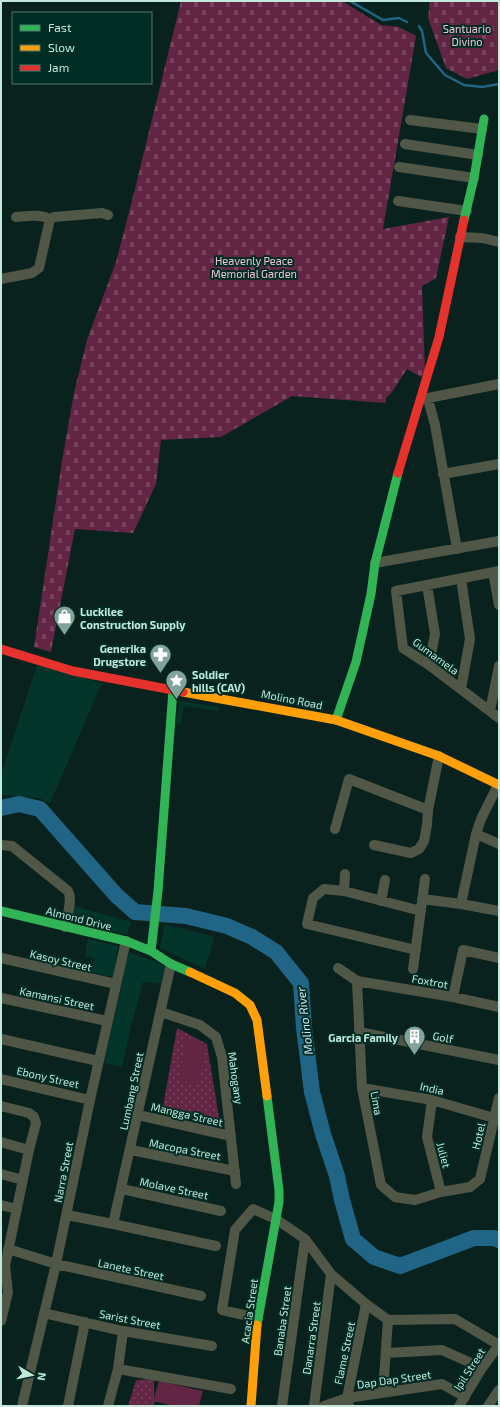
<svg xmlns="http://www.w3.org/2000/svg" width="500" height="1407" viewBox="0 0 500 1407" font-family="'Exo 2',sans-serif">
  <style>
    .built { fill: #04352b }
    .grass { fill: url(#grass-dots) }
    .cemetery { fill: url(#cemetery-stones) }
    .pitch { fill: #622544 }
    .lines { fill: none; stroke-linecap: round; stroke-linejoin: round }
    .stream { stroke: #206585; stroke-width: 2.5 }
    .river { stroke: #206585; stroke-width: 16 }
    .street { stroke: #505747; stroke-width: 10 }
    .fast { stroke: #30b455; stroke-width: 9 }
    .slow { stroke: #ff9f0a; stroke-width: 9 }
    .jam { stroke: #e5322d; stroke-width: 9 }
    .labels { text-anchor: middle; dominant-baseline: central; stroke-width: 4; stroke-linejoin: round; paint-order: stroke }
    .park-label { font-size: 11px; fill: #f2c3d5; stroke: #002d23 }
    .poi-label { font-size: 11px; font-weight: bold; fill: #c3e8dc; stroke: #002d23; text-anchor: start }
    .street-label { font-size: 11px; fill: #c3e8dc; stroke: #002d23 }
    .water-label { font-size: 12px; font-style: italic; fill: #d2e8f4; stroke: #002d23 }
  </style>
  <defs>
    <pattern id="grass-dots" width="8" height="8" patternUnits="userSpaceOnUse"><rect width="8" height="8" fill="#622544"/><path d="M2 2h.1M6 6h.1" fill="none" stroke="#77455e" stroke-width="1.8" stroke-linecap="round"/></pattern>
    <pattern id="cemetery-stones" width="16" height="16" patternUnits="userSpaceOnUse"><rect width="16" height="16" fill="#622544"/><path d="M2 7V4a2 2 0 0 1 4 0v3zM10 15v-3a2 2 0 0 1 4 0v3z" fill="#77455e"/></pattern>
  </defs>
  <rect width="100%" height="100%" fill="#0a221d"/>
  <path class="built" d="M37,665L102,683L50,803L39,798L1,795V775Z
    M180,701L219,707V711L186,706L183,708L181,724L176,723Z
    M74,906L131,922L127,935L70,920Z
    M165,924L214,937L205,969L160,948Z
    M88,939L118,946L113,977L91,972L95,958L85,957Z
    M129,952L165,966L161,984L143,982L130,1030L122,1067L104,1063Z"/>
  <path class="grass" d="M177,1028L207,1044L220,1124L162,1112Z
    M154,1379V1406H128L136,1380Z"/>
  <path class="cemetery" d="M181,1H342L381,25L399,27L416,36L383,229L449,217L436,278L422,286L425,372L421,377L407,369L392,392L386,398V403L292,396L221,437L161,440L156,484L133,533L75,529L51,652L34,647L62,461L74,393L87,340L116,262L133,197Z
    M430,1H499V70L467,79L446,68L428,18Z"/>
  <path class="pitch" d="M186,1040L207,1044L199,1084L179,1081Z
    M159,1381L203,1391L199,1406H174L153,1401Z"/>
  <g class="lines">
    <path class="stream" d="M350,1L383,20L399,18L407,22
      M419,26L422,31L426,53L445,75L464,85L482,87L499,84"/>
    <path class="river" d="M1,808L19,804L40,809L116,895L135,912L186,916L227,926L252,937L276,952L301,983L304,1028L312,1092L323,1134L337,1176L342,1200L353,1239L374,1257L400,1266L474,1238H494L499,1240"/>
    <path class="street" d="M410,120L482,129
      M405,144L478,155
      M399,167L474,178
      M398,201L467,211
      M16,217C28,216 39,214 50,219
      M460,237L482,238L499,242
      M1,279L32,273L39,268L50,219L54,217L102,213L108,215
      M423,399L499,384
      M428,399L435,425L457,549
      M443,474L499,464
      M375,563L499,541
      M499,571L396,591L403,648L429,665L499,718
      M493,572L499,605
      M461,579L470,639L461,689
      M427,585L435,634L429,665
      M490,711L499,666
      M335,829L349,779L428,810
      M476,834L499,844
      M1,845L12,846L68,891C73,900 67,916 65,927
      M374,845L411,853L419,849L424,841L427,825L428,810L439,756
      M344,891L345,874
      M422,899L461,904L499,911
      M381,901L385,880
      M461,904L476,834L481,819L498,785
      M416,950L307,924L313,898L324,889L344,891L421,911
      M1,958L116,984
      M338,968L357,981L362,1088L381,1185L395,1197L415,1200L441,1192L470,1187L480,1179L499,1098
      M413,969L425,879
      M357,981L453,997L499,1007
      M453,997L463,950L499,958
      M1,998L107,1021
      M161,1012L200,1025L216,1037L222,1057L236,1184
      M359,1032L499,1060
      M1,1039L98,1061
      M1,1079L90,1100
      M362,1088L432,1100L494,1118
      M432,1100L427,1137L441,1192
      M1,1106L29,1113L34,1117L36,1123L29,1150L5,1266L8,1292L1,1321
      M138,1115L231,1136
      M1,1142L29,1150
      M131,1150L235,1171
      M1,1174L23,1180
      M122,1189L221,1211
      M1,1205L17,1209
      M67,1215L113,1224L216,1246
      M113,1224L171,964
      M8,1249L56,1264L201,1296
      M44,1313L123,1331L212,1346
      M258,1318L222,1310L235,1230L253,1209L276,1219L305,1239L331,1274L366,1304L388,1320L455,1319L499,1345
      M386,1353L442,1350L482,1368
      M118,1369L231,1389
      M383,1392L388,1320
      M22,1406L56,1264L90,1100L126,941
      M68,1406L85,1322
      M108,1406L118,1369L123,1331
      M282,1406L305,1239
      M314,1406L331,1274
      M324,1406L347,1398L442,1384L465,1397
      M349,1406L347,1398L366,1304
      M459,1406L482,1368L499,1345
      M488,1406L499,1390"/>
    <path class="fast" d="M464,220L474,178L484,119
      M336,720L356,662L371,594L375,563L398,473
      M1,911L126,941L151,951L171,964L190,972
      M151,951L158,891L173,690
      M257,1325L279,1202V1190L267,1096"/>
    <path class="slow" d="M183,692L336,720L439,756L499,785
      M190,972L235,993L250,1005L257,1020L267,1096
      M251,1406L257,1325"/>
    <path class="jam" d="M398,473L439,337L464,220
      M1,649L73,671L183,692"/>
  </g>
  <defs>
    <symbol id="shop-pin" viewBox="-11 -11 22 30"><path d="M0 17L-7.5 6A9.5 9.5 0 1 1 7.5 6Z" fill="#82a399" stroke="#002d23"/><path d="M-5-2.5h2.3a2.7 3.5 0 0 1 5.4 0H5L5.5 6h-11ZM-1.5-2.5h3a1.5 2.3 0 0 0-3 0Z" fill="#fff"/></symbol>
    <symbol id="pharmacy-pin" viewBox="-11 -11 22 30"><path d="M0 17L-7.5 6A9.5 9.5 0 1 1 7.5 6Z" fill="#82a399" stroke="#002d23"/><path d="M-2-6h4v4h4v4h-4v4h-4v-4h-4v-4h4Z" fill="#fff"/></symbol>
    <symbol id="sight-pin" viewBox="-11 -11 22 30"><path d="M0 17L-7.5 6A9.5 9.5 0 1 1 7.5 6Z" fill="#82a399" stroke="#002d23"/><path d="M0-6L1.8-2.2L6-1.7L2.9 1.2L3.7 5.4L0 3.3L-3.7 5.4L-2.9 1.2L-6-1.7L-1.8-2.2Z" fill="#fff"/></symbol>
    <symbol id="building-pin" viewBox="-11 -11 22 30"><path d="M0 17L-7.5 6A9.5 9.5 0 1 1 7.5 6Z" fill="#82a399" stroke="#002d23"/><path d="M-4-6H4V6H1V3H-1V6H-4ZM-2.5-4.3h1.7v1.8h-1.7ZM.8-4.3h1.7v1.8H.8ZM-2.5-1h1.7V.8h-1.7ZM.8-1h1.7V.8H.8Z" fill="#fff"/></symbol>
  </defs>
  <g fill-rule="evenodd">
    <use href="#shop-pin" x="52" y="604" width="25" height="34"/>
    <use href="#pharmacy-pin" x="148" y="642" width="25" height="34"/>
    <use href="#sight-pin" x="164" y="668" width="25" height="34"/>
    <use href="#building-pin" x="402" y="1024" width="25" height="34"/>
  </g>
  <g class="labels">
    <g class="park-label">
      <text x="467" y="28">Santuario<tspan x="467" dy="13">Divino</tspan></text>
      <text x="254" y="260">Heavenly Peace<tspan x="254" dy="13">Memorial Garden</tspan></text>
    </g>
    <g class="poi-label">
      <text x="80" y="611">Luckilee<tspan x="80" dy="13">Construction Supply</tspan></text>
      <text x="146" y="648" text-anchor="end">Generika<tspan x="146" dy="13">Drugstore</tspan></text>
      <text x="192" y="674">Soldier<tspan x="192" dy="13">hills (CAV)</tspan></text>
      <text x="398" y="1037" text-anchor="end">Garcia Family</text>
    </g>
    <g class="street-label">
      <text transform="translate(436 656) rotate(36)">Gumamela</text>
      <text transform="translate(292 699) rotate(11)">Molino Road</text>
      <text transform="translate(79 918) rotate(14)">Almond Drive</text>
      <text transform="translate(61 960) rotate(13)">Kasoy Street</text>
      <text transform="translate(430 981) rotate(10)">Foxtrot</text>
      <text transform="translate(57 998) rotate(12)">Kamansi Street</text>
      <text transform="translate(443 1037) rotate(11)">Golf</text>
      <text transform="translate(48 1077) rotate(13)">Ebony Street</text>
      <text transform="translate(236 1078) rotate(82)">Mahogany</text>
      <text transform="translate(432 1088) rotate(13)">India</text>
      <text transform="translate(131 1091) rotate(-78)">Lumbang Street</text>
      <text transform="translate(377 1103) rotate(80)">Lima</text>
      <text transform="translate(187 1114) rotate(13)">Mangga Street</text>
      <text transform="translate(478 1136) rotate(-77)">Hotel</text>
      <text transform="translate(185 1149) rotate(11)">Macopa Street</text>
      <text transform="translate(444 1155) rotate(75)">Juliet</text>
      <text transform="translate(63 1172) rotate(-79)">Narra Street</text>
      <text transform="translate(174 1188) rotate(12)">Molave Street</text>
      <text transform="translate(131 1269) rotate(12)">Lanete Street</text>
      <text transform="translate(249 1311) rotate(-82)">Acacia Street</text>
      <text transform="translate(130 1319) rotate(11)">Sarist Street</text>
      <text transform="translate(282 1321) rotate(-82)">Banaba Street</text>
      <text transform="translate(311 1338) rotate(-82)">Danarra Street</text>
      <text transform="translate(344 1353) rotate(-78)">Flame Street</text>
      <text transform="translate(469 1369) rotate(-57)">Ipil Street</text>
      <text transform="translate(394 1379) rotate(-8)">Dap Dap Street</text>
    </g>
    <g class="water-label">
      <text transform="translate(304 1021) rotate(-97)">Molino River</text>
    </g>
  </g>
  <rect width="500" height="1407" fill="none" stroke="#c3e8dc" stroke-width="4"/>
  <rect x="12" y="12" width="140" height="72" fill="#002d23" stroke="#4e786d"/>
  <rect x="20" y="25" width="20" height="6" fill="#30b455" stroke="#4e786d"/>
  <text x="48" y="32" font-size="12" fill="#c3e8dc">Fast</text>
  <rect x="20" y="45" width="20" height="6" fill="#ff9f0a" stroke="#4e786d"/>
  <text x="48" y="52" font-size="12" fill="#c3e8dc">Slow</text>
  <rect x="20" y="65" width="20" height="6" fill="#e5322d" stroke="#4e786d"/>
  <text x="48" y="72" font-size="12" fill="#c3e8dc">Jam</text>
  <g transform="translate(32 1375) rotate(99)" stroke="#002d23" stroke-width="3" paint-order="stroke">
  <path d="M0-3L7 15L0 10L-7 15Z" fill="#c3e8dc"/>
  <text y="-6" font-size="11" font-weight="bold" text-anchor="middle" fill="#c3e8dc">N</text>
  </g>
</svg>
